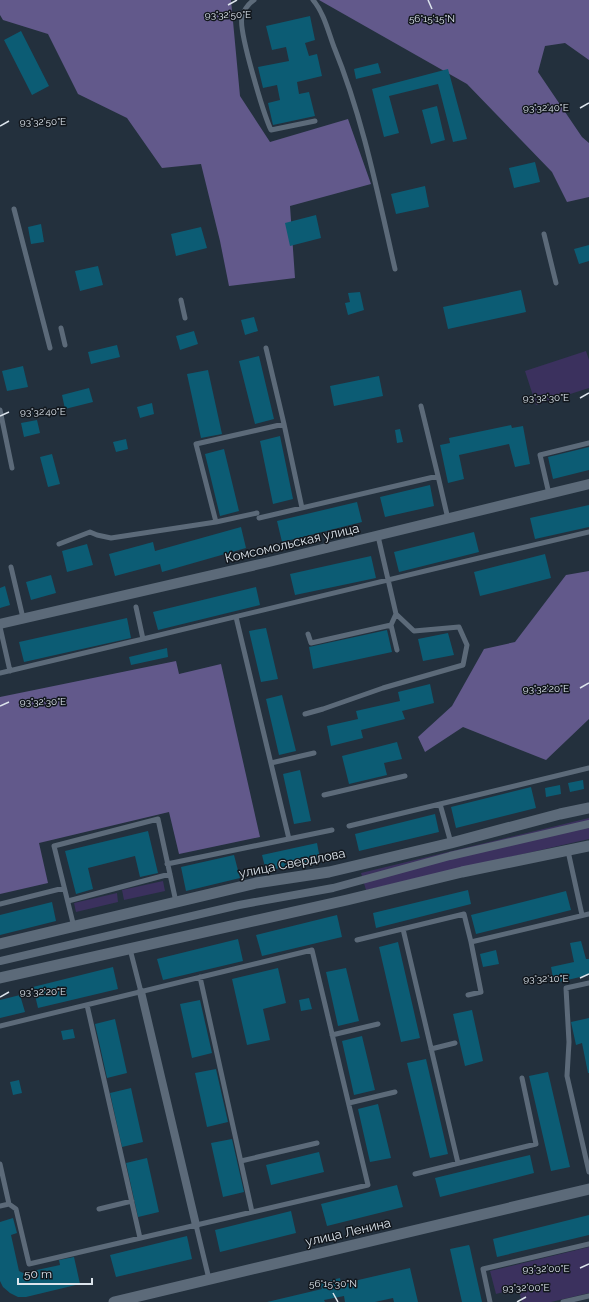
<svg xmlns="http://www.w3.org/2000/svg" width="589" height="1302" viewBox="0 0 589 1302" font-family="Raleway,sans-serif">
  <style>
    .green { fill: #3b315e }
    .forest { fill: #62598b }
    .building { fill: #0c5c74 }
    .lines { fill: none; stroke-linecap: round; stroke-linejoin: round }
    .service { stroke: #5c6a79; stroke-width: 5 }
    .pedestrian { stroke: #5c6a79; stroke-width: 8 }
    .minor { stroke: #5c6a79; stroke-width: 10 }
    .tertiary { stroke: #5c6a79; stroke-width: 11 }
    .secondary { stroke: #5c6a79; stroke-width: 11 }
    .ticks { fill: none; stroke: #dce4ec; stroke-width: 1.5 }
    .labels { text-anchor: middle; dominant-baseline: central; stroke-width: 3; stroke-linejoin: round; paint-order: stroke }
    .street-label { font-size: 13px; fill: #dce4ec; stroke: #12171d }
    .ticks-label { font-size: 10px; text-anchor: middle; fill: #dce4ec; stroke: #12171d; stroke-width: 3; stroke-linejoin: round; paint-order: stroke }
  </style>
  <rect width="100%" height="100%" fill="#23303d"/>
  <path class="green" d="M586,351L589,360V388L536,405L525,371Z
    M589,818V839L366,890L361,873Z
    M163,881L165,891L124,900L122,890Z
    M117,893L118,902L76,912L74,903Z
    M589,1247V1293L551,1302H522L518,1288L496,1294L490,1271Z"/>
  <path class="forest" d="M0,0H231L240,96L270,142L348,119L371,184L290,206L295,278L229,286L220,241L201,164L162,168L127,118L78,94L48,34L3,20L0,15Z
    M319,0H589V60L565,43L545,46L538,72L582,137L589,143V197L567,202L552,172L467,84Z
    M589,571V719L546,760L463,727L425,752L418,737L452,706L484,649L515,642L566,575Z
    M176,661L179,674L221,664L260,837L179,854L169,812L39,843L48,883L0,894V697Z"/>
  <path class="building" d="M310,16L315,40L305,43L309,56L317,54L322,76L297,82L299,94L309,92L315,116L273,125L268,103L280,100L277,85L263,88L258,67L289,61L286,47L272,50L266,26Z
    M21,31L49,86L32,95L4,40Z
    M378,63L381,73L356,79L354,69Z
    M448,69L467,139L453,142L438,84L389,96L399,133L384,137L372,89Z
    M437,106L445,140L431,144L422,110Z
    M535,162L540,182L514,188L509,168Z
    M425,186L429,207L396,214L391,194Z
    M316,215L321,238L290,246L285,223Z
    M41,224L44,242L31,244L28,227Z
    M201,227L207,248L176,256L171,234Z
    M589,245V261L579,264L574,249Z
    M98,266L103,285L80,291L75,271Z
    M521,290L526,312L448,329L443,307Z
    M360,292L364,310L348,315L345,303L350,302L348,293Z
    M254,317L258,331L245,335L241,320Z
    M194,331L198,344L180,350L176,336Z
    M117,345L120,357L91,364L88,352Z
    M259,356L274,419L255,424L239,361Z
    M23,366L28,387L7,391L2,371Z
    M208,370L222,434L201,438L187,374Z
    M379,376L383,396L334,406L330,386Z
    M89,388L93,402L65,409L62,395Z
    M152,403L154,414L140,418L137,407Z
    M37,420L40,433L24,437L21,423Z
    M511,425L512,428L523,426L530,464L515,467L509,444L459,455L464,479L448,483L440,445L450,443L449,438Z
    M400,429L403,442L397,443L395,430Z
    M280,436L293,499L273,504L260,441Z
    M126,439L128,449L116,452L113,442Z
    M589,447V470L553,479L548,457Z
    M224,449L239,511L220,516L205,454Z
    M52,454L60,484L48,487L40,457Z
    M430,485L434,506L385,517L380,497Z
    M357,502L362,522L282,542L277,521Z
    M589,505V527L535,539L530,518Z
    M241,527L246,548L162,572L160,564L115,576L109,554L153,542L155,551Z
    M474,532L479,552L399,572L394,552Z
    M87,544L93,565L67,572L62,551Z
    M545,554L551,578L480,596L474,572Z
    M371,556L376,578L295,595L290,574Z
    M51,575L56,593L31,600L26,582Z
    M5,586L10,605L0,608V588Z
    M256,587L260,605L158,630L153,612Z
    M127,618L131,638L24,662L19,642Z
    M266,628L278,679L261,682L249,631Z
    M387,630L392,652L313,669L309,647Z
    M448,633L454,655L423,661L418,639Z
    M167,648L168,657L131,665L129,657Z
    M430,684L434,703L402,711L405,719L361,730L363,738L331,746L327,726L358,719L356,711L400,701L398,692Z
    M282,695L296,751L279,755L266,699Z
    M397,742L402,759L384,763L387,775L349,784L342,756Z
    M300,770L311,821L294,824L283,774Z
    M583,780L584,789L570,792L568,783Z
    M560,785L561,794L546,797L545,788Z
    M531,787L536,808L456,828L451,807Z
    M435,814L439,832L359,851L355,834Z
    M148,831L158,873L140,877L135,856L88,868L93,889L76,894L65,851Z
    M317,843L320,859L266,871L262,855Z
    M234,855L240,878L186,891L181,867Z
    M468,890L471,904L376,928L373,913Z
    M566,891L571,910L476,934L471,915Z
    M52,902L56,921L0,935V915Z
    M337,915L342,937L262,956L256,935Z
    M238,939L243,961L163,980L157,959Z
    M581,941L586,959H589V975L554,983L551,967L574,962L570,943Z
    M398,942L420,1038L401,1042L379,947Z
    M496,950L499,964L483,967L480,954Z
    M113,967L118,989L38,1008L33,987Z
    M278,968L286,1003L263,1009L270,1040L247,1045L232,979Z
    M346,968L359,1021L338,1026L326,972Z
    M20,995L25,1012L0,1018V1000Z
    M309,998L312,1009L301,1011L299,1000Z
    M200,1000L212,1053L192,1058L180,1004Z
    M472,1010L483,1061L465,1066L453,1014Z
    M589,1018V1073H588L582,1043L576,1045L571,1022Z
    M115,1019L127,1073L107,1078L95,1024Z
    M73,1029L75,1038L63,1040L61,1031Z
    M362,1036L375,1090L354,1095L342,1041Z
    M426,1059L448,1154L430,1158L407,1063Z
    M216,1069L228,1122L207,1127L195,1073Z
    M548,1072L570,1167L551,1171L529,1076Z
    M19,1080L22,1093L13,1095L10,1082Z
    M131,1088L143,1142L122,1147L110,1093Z
    M378,1104L391,1158L370,1162L358,1109Z
    M232,1139L244,1192L223,1197L211,1143Z
    M319,1152L324,1172L271,1185L266,1165Z
    M530,1155L534,1173L440,1197L435,1178Z
    M147,1158L159,1212L138,1217L126,1163Z
    M397,1185L403,1207L327,1226L321,1204Z
    M291,1211L296,1233L220,1252L215,1230Z
    M589,1215V1235L497,1257L493,1239Z
    M13,1218L17,1233L11,1235L19,1271L23,1273L60,1265L59,1260L74,1257L80,1284L26,1297H18L10,1293L3,1287L0,1281V1222Z
    M187,1236L192,1259L116,1277L110,1255Z
    M469,1245L470,1248L482,1302H462L450,1249Z
    M410,1268L418,1302H394L393,1298L375,1302H345L344,1296L324,1300L325,1302H267L322,1289L320,1283L340,1278L341,1284Z"/>
  <g class="lines">
    <path class="service" d="M254,0C248,4 244,10 242,17C238,30 264,115 271,130L315,121
      M313,0C324,13 328,31 334,47C363,118 378,195 395,269
      M14,209L50,348
      M544,234L556,283
      M181,300L185,318
      M61,328L65,345
      M266,348L284,424L302,508
      M421,406L438,476
      M0,410L12,468
      M549,494L540,455L589,443
      M259,518L438,476L448,519
      M216,522L257,513
      M59,544L90,532L97,535L111,538L216,522L196,444L284,424
      M11,567L23,618
      M396,614L391,625L397,650
      M236,617L289,839
      M0,627L10,671
      M308,634L311,643L391,625
      M143,639L504,552L589,532
      M0,673L143,639L136,607
      M305,714L323,709L383,688L463,665L467,645L459,627L414,631L396,614L378,536
      M271,763L314,753
      M324,795L405,776
      M440,804L451,843
      M349,826L589,768
      M568,851L582,915
      M167,864L332,830
      M68,901L170,874
      M0,904L64,888
      M74,927L54,846L158,819L176,902
      M403,929L458,1163
      M357,940L464,914L471,942L589,914
      M130,949L141,992
      M200,977L252,1212
      M589,983L566,988L569,1042L567,1076L589,1172
      M468,995L481,992L471,942
      M87,1005L140,1238
      M0,1026L312,950L368,1185L29,1264L16,1209L9,1204L0,1164
      M332,1035L378,1024
      M431,1049L455,1043
      M349,1103L395,1092
      M241,1161L317,1143
      M415,1174L536,1144L522,1078
      M0,1206L9,1204
      M99,1209L132,1201
      M196,1225L209,1279
      M490,1302L483,1269L589,1244
      M563,1302L589,1296"/>
    <path class="pedestrian" d="M0,961L239,905L333,888L450,856L589,824
      M141,992L196,1225"/>
    <path class="minor" d="M0,624L269,562L589,484"/>
    <path class="tertiary" d="M0,944L256,883L329,872L451,843L560,814L589,808
      M0,978L347,900L462,872L589,846"/>
    <path class="secondary" d="M114,1302L589,1189"/>
  </g>
  <path class="ticks" d="M428,0L432,9M228,5L237,0M580,108L589,103M0,126L9,121M580,398L589,393M0,416L9,412M580,688L589,683M0,706L9,702M580,978L589,974M0,997L9,992M580,1268L589,1264M333,1293L338,1302M517,1302L526,1297"/>
  <g class="labels">
    <g class="street-label">
      <text transform="translate(292 543) rotate(-13)">Комсомольская улица</text>
      <text transform="translate(292 863) rotate(-11)">улица Свердлова</text>
      <text transform="translate(348 1232) rotate(-13)">улица Ленина</text>
    </g>
  </g>
  <g class="ticks-label">
    <text x="228" y="18">93°32'50"E</text>
    <text x="432" y="22">56°15'15"N</text>
    <text x="546" y="111">93°32'40"E</text>
    <text x="43" y="125">93°32'50"E</text>
    <text x="546" y="401">93°32'30"E</text>
    <text x="43" y="415">93°32'40"E</text>
    <text x="546" y="692">93°32'20"E</text>
    <text x="43" y="705">93°32'30"E</text>
    <text x="546" y="982">93°32'10"E</text>
    <text x="43" y="995">93°32'20"E</text>
    <text x="546" y="1272">93°32'00"E</text>
    <text x="333" y="1287">56°15'30"N</text>
    <text x="526" y="1291">93°32'00"E</text>
  </g>
  <path d="M18 1278v6h74v-6" fill="none" stroke="#dce4ec" stroke-width="2"/>
  <text x="24" y="1278" font-size="12" fill="#dce4ec" stroke="#12171d" stroke-width="3" paint-order="stroke">50 m</text>
</svg>
